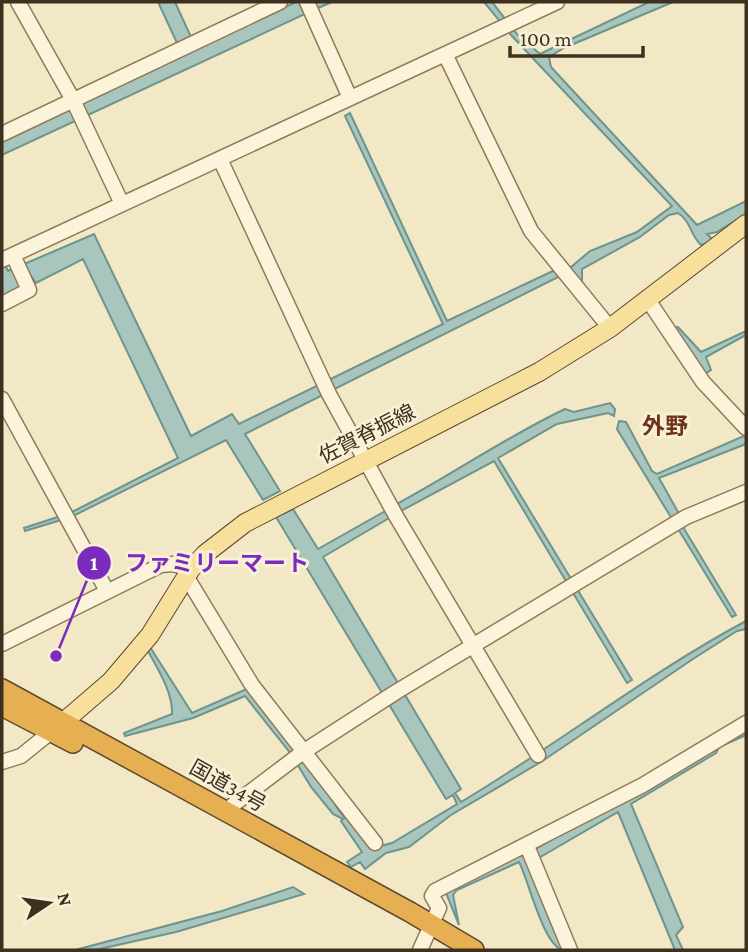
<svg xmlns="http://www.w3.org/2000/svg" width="748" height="952" viewBox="0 0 748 952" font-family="'Crimson Pro','Noto Sans JP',serif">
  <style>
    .water { fill: #a8c5be; stroke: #6d948d; stroke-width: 2 }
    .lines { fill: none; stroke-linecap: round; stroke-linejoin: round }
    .minor-casing { stroke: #8f7a5a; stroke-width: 17 }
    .major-casing { stroke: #5d472e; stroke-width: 20 }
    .highway-casing { stroke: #5d472e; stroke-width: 22 }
    .minor { stroke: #fbf4db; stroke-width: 14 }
    .major { stroke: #f6e09c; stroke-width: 18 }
    .highway { stroke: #e5af52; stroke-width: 19 }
    .labels { text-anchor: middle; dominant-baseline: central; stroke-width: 6; stroke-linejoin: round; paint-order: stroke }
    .street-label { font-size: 21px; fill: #3e301f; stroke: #f8f1d7 }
    .neighbourhood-label { font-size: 23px; font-weight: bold; fill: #6e321b; stroke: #f8f1d7 }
    .leader { fill: none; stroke: #7b2cbf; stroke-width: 2.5 }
    .callout-dot { fill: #7b2cbf; stroke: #f8f1d7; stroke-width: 2.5 }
    .mark-label { font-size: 21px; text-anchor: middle; font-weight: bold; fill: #fff }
    .callout-label { font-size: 23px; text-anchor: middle; font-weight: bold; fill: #7b2cbf; stroke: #f8f1d7; stroke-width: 6; stroke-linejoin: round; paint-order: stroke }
  </style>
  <rect width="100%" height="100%" fill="#f2e8c6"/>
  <path class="water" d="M158,2H175L191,37L177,43Z
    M296,2H332L318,8L315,5L305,14L2,155V140L69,108L71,111L78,102Z
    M484,2H492L517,34L540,54L649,2H673L564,48L549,57L551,67L697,225L746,201V214L717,232L707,234L714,241L701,245C690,235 691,221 678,213L669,215L640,237L582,269V282L570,273L558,277L245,434L280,491L263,500L226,440L71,517L25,531L24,528L70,513L178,458L83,259L36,283L31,276L21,280L23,285L2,297V258L8,271L94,234L191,436L232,414L239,424L443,324L345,116L350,113L447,321L555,270L571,267L590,251L637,232L672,206L511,35Z
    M678,327L701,352L746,331V335L706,357L711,370L703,375L669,328Z
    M610,403L615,409L614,416L608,413L557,424L498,458L632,680L627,683L494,461L399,512L395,505C453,474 506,437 565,409L574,412Z
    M619,421L626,422L652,471L657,474L746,435V444L659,478L678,512L677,517L736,615L732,617L617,429Z
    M293,509L318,549L387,510L391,517L323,557L461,789L455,793L461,802C557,745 647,674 746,621V629L737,631L693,659L541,762L451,815L409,847L386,853L365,869L360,862L351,867L347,862L362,852L341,821L343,819L333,814L311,787L291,754L245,696L193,718L125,736L124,733L172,714C173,693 158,669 148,651L150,647L192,713L249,688L306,759L340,812L345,818L349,816L373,848L392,843L457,804L453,795L446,799L276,517Z
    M746,729V735L719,747L716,753L631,804L683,927L676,935L683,950H675L618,812L537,859L536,853L525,859L564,950C544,949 528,878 519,862L457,890L453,895L459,925L446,893L516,856H523Z
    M293,887L304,894L176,932L95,950H75L222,911Z"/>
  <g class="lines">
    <defs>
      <path id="minor" d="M18,2L73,100L122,204
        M307,2L350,98
        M445,54L531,231L610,328
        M2,134L280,2
        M220,159L329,394L396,516L538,755
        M2,260L557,2
        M648,300L703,382L746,428
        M2,304L29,290L13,255
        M2,399L107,591
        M186,576L252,685L375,843
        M2,644L161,565L173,564L191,569
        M2,762L21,756L52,731
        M225,811L303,752L396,692L686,517L746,492
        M527,846L570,950
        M420,950L439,908L432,896L435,891L643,785L746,723"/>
      <path id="major" d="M53,731L111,681L150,635L191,569L205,554L245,523L539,372L610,328L746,224"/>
      <path id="highway" d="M2,689L410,912L474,950
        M2,706L73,743"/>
    </defs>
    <use href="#minor" class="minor-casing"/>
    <use href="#major" class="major-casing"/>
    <use href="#highway" class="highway-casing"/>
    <use href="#minor" class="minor"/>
    <use href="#major" class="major"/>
    <use href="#highway" class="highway"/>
  </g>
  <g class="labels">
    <g class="street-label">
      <text transform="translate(367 434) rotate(-27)">佐賀脊振線</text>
      <text transform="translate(228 786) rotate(29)">国道34号</text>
    </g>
    <g class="neighbourhood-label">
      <text x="665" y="426">外野</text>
    </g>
  </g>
  <path class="leader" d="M56 656L94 563"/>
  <g class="callout-dot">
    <circle cx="56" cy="656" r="7"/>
    <circle cx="94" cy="563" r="18"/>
  </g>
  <g class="mark-label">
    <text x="94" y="570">1</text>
  </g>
  <g class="callout-label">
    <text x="217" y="571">ファミリーマート</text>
  </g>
  <rect width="748" height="952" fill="none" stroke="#3e301f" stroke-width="7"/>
  <g transform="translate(49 903) rotate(77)" stroke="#f8f1d7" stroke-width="5" paint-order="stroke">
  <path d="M0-5L12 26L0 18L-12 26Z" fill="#3e301f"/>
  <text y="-10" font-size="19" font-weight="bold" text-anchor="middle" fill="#3e301f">N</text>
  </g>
  <path d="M510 46v10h133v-10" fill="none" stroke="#3e301f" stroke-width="3.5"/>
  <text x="520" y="46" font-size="21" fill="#3e301f" stroke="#f8f1d7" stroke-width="5" paint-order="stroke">100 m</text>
</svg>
